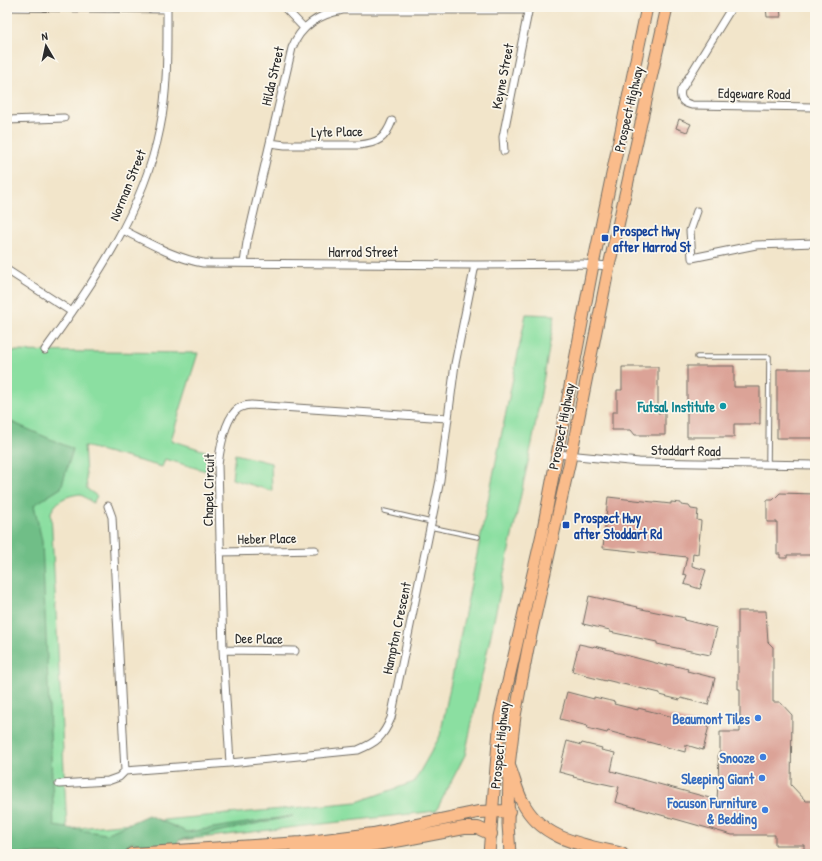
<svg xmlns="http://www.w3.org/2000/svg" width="822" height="861" viewBox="0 0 822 861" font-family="'Patrick Hand',sans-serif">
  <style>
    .green { fill: #8bdfa1; stroke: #5b8566 }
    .forest { fill: #70be87; stroke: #4e7459 }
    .building { fill: #dba397 }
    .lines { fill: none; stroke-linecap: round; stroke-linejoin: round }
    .service-casing { stroke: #716c63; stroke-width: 5.5 }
    .minor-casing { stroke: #716c63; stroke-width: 9 }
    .primary-casing { stroke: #716c63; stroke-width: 13 }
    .trunk-casing { stroke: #716c63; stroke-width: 14 }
    .service { stroke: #fff; stroke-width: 3.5 }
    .minor { stroke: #fff; stroke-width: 7 }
    .primary { stroke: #fabc8b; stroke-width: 11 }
    .trunk { stroke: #fabc8b; stroke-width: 12 }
    .transit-dot { fill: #1a4fb4; stroke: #fbf7ec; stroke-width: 1.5 }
    .culture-dot { fill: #0f9aa8; stroke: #fbf7ec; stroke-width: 1.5 }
    .shop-dot { fill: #3f7fe0; stroke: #fbf7ec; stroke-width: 1.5 }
    .labels { text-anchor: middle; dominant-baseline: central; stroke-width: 3.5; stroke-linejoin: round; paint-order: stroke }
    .street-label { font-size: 14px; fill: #2b2b2b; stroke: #fbf7ec }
    .transit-label { font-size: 14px; font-weight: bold; fill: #164399; stroke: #fbf7ec; text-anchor: start }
    .culture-label { font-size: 14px; font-weight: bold; fill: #0d838f; stroke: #fbf7ec; text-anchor: end }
    .shop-label { font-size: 14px; font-weight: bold; fill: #366cbe; stroke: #fbf7ec; text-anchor: end }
  </style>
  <rect width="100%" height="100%" fill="#fbf7ec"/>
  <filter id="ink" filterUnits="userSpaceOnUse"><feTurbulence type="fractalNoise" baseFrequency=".025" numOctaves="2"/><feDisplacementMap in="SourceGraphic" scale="8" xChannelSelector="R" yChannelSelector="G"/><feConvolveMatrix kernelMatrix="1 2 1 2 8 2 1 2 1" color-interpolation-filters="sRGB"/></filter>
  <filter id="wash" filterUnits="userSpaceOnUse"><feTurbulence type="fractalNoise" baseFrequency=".012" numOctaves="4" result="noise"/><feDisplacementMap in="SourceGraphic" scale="16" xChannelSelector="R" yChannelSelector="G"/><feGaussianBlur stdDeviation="0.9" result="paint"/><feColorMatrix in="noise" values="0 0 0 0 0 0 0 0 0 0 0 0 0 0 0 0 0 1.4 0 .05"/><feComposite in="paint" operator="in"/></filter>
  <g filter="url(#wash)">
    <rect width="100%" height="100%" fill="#f2e5ca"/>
    <path class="green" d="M526,314L555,315L532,443L465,755L436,811L59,854H7V351L198,353L171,440L208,452L206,471L165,459L162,467L84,446L87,489L97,496L93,503L80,494C66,496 58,499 51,512L67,829L357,802L414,782L440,736Z
      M235,454L271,463L272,491L232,479Z"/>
    <path class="forest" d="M7,420L73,449L61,488L34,505L42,541L54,826L106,834L148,815L187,832L293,816L179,840L172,854H153L133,841L115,854H7Z"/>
    <g id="blocks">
      <path class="building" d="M766,7H780L781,17H767Z
        M679,119L691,124L687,132L676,128Z
        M687,366H734V387H760V424H734V437H687Z
        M622,367H658V413H665V435H635L631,430H612V412H617V390H622Z
        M777,369H815V438H777Z
        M780,493L815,494V555H787V558H780V554H777V522H767V500H773Z
        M608,497L671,504V502L681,503V505L689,506L691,509L698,510L697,520L701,521L698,554L693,553L692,566L706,570L700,589L684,584L687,575L683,574L687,557L603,548Z
        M589,596L638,607L637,608L685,618L684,620L717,628L710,655L657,644V642L610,632V630L583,624Z
        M738,611H766L768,642L773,647V702H780L792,715L791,785L806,801H815V854H804V845H775V835H732L615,802L619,787L573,777L574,776L559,772L567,741L581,745L582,743L602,748L601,750L615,753L611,771L717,800L718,782H719L718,753H720V732H740V689H738Z
        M579,644L593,647L594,646L614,651V652L667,666V664L688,669L687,671L715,678L708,705L681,698L680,700L660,695V693L606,680V681L586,676V675L572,671Z
        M567,692L594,699V697L615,702L614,704L638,710V708L709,726L703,750L686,745L685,752L608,731L607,733L587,728L588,726L560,719Z"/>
    </g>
  </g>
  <g filter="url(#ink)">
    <use href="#blocks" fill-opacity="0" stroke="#716c63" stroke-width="1"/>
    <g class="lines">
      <defs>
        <path id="service" d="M697,357H769L768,464
          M384,511L431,522
          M430,527L478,537"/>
        <path id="minor" d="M7,7L167,9
          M284,7L304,28
          M732,7L681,90C679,99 683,103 692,105L815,107
          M7,120L64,118
          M270,143L285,145H359C378,143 385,139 392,121
          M504,151L503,137L529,7
          M697,211L690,231L692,258L756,245L815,243
          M123,230C149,243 174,258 203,263L475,265L583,264L609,266
          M244,263L247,242L292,48C301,25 320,14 343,10H528
          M7,270L72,312
          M45,350C93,284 144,210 160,128C168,89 167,47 167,7
          M557,454L639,462L815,465
          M108,506L112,517L125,771
          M220,552L315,550
          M223,650L295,651
          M230,763L223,650L218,465C220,449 225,417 239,408C243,406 247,405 251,405L447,418
          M59,784L108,781L119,777L125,771L230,763L358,750C377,742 383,737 391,718L440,480L455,364L475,265"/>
        <path id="primary" d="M489,854L500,717L542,534L593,265L647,7
          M510,854L508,824L509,766L515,716L528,648L571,456L609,266L667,7"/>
        <path id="trunk" d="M509,766C514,778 516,790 522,801C541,840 583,845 622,854
          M132,854L301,843L373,834L478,812L509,811
          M296,854L330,851L401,840L464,828H478L491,834"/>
      </defs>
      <use href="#service" class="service-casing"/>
      <use href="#minor" class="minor-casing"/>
      <use href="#primary" class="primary-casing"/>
      <use href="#trunk" class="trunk-casing"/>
      <use href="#service" class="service"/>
      <use href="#minor" class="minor"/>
      <use href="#primary" class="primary"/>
      <use href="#trunk" class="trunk"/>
    </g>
  </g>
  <g class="transit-dot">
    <rect x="601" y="234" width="8" height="8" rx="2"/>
    <rect x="562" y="521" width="8" height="8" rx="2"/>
  </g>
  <circle class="culture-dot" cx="723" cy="406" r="4"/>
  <g class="shop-dot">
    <circle cx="758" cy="718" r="4"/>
    <circle cx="763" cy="757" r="4"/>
    <circle cx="762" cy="778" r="4"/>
    <circle cx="765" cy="810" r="4"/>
  </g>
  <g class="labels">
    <g class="street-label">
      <text transform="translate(272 76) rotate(-77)">Hilda Street</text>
      <text transform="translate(502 76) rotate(-79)">Keyne Street</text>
      <text transform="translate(754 93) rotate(1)">Edgeware Road</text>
      <text transform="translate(628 109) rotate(-77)">Prospect Highway</text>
      <text transform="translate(337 131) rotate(-1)">Lyte Place</text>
      <text transform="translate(127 185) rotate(-68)">Norman Street</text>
      <text x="363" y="251">Harrod Street</text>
      <text transform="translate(561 426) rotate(-79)">Prospect Highway</text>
      <text transform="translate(686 450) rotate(1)">Stoddart Road</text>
      <text transform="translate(208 490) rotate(-89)">Chapel Circuit</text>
      <text transform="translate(267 538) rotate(-1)">Heber Place</text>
      <text transform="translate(396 628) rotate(-78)">Hampton Crescent</text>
      <text transform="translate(259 638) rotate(1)">Dee Place</text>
      <text transform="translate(499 745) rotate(-84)">Prospect Highway</text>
    </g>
    <g class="transit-label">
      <text x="613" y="230">Prospect Hwy<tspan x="613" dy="16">after Harrod St</tspan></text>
      <text x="574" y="517">Prospect Hwy<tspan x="574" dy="16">after Stoddart Rd</tspan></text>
    </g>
    <g class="culture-label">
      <text x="715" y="406">Futsal Institute</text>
    </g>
    <g class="shop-label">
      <text x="750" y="718">Beaumont Tiles</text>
      <text x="755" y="757">Snooze</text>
      <text x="754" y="778">Sleeping Giant</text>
      <text x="757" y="802">Focuson Furniture<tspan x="757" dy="16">&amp; Bedding</tspan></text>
    </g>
  </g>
  <rect width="822" height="861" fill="none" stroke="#fbf7ec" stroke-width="24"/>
  <g transform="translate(46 46) rotate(351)" stroke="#fbf7ec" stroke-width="3" paint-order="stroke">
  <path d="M0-3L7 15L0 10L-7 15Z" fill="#2b2b2b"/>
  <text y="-6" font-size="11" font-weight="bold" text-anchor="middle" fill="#2b2b2b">N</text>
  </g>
</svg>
